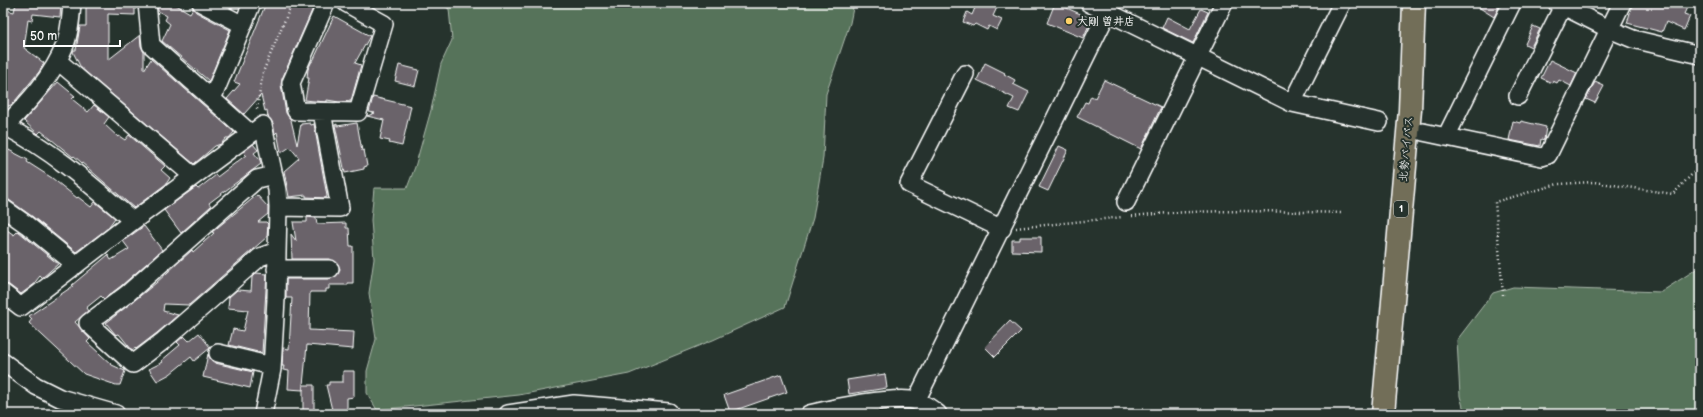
<svg xmlns="http://www.w3.org/2000/svg" width="1703" height="417" viewBox="0 0 1703 417" font-family="'Balsamiq Sans','Klee One',sans-serif">
  <style>
    .green { fill: #57735a; stroke: #abb9ac }
    .building { fill: #6a636b; stroke: #fff }
    .lines { fill: none; stroke-linecap: round; stroke-linejoin: round }
    .minor-casing { stroke: #fff; stroke-width: 20 }
    .highway-casing { stroke: #fff; stroke-width: 25 }
    .path { stroke: #fff; stroke-width: 2.5; stroke-dasharray: 1 3; stroke-linecap: butt }
    .minor { stroke: #26332d; stroke-width: 17 }
    .highway { stroke: #726e59; stroke-width: 22 }
    .poi-dot { fill: #ffd166; stroke: #26332d; stroke-width: 1.5 }
    .labels { text-anchor: middle; dominant-baseline: central; stroke-width: 4; stroke-linejoin: round; paint-order: stroke }
    .shield { fill: #26332d; stroke: #bec2c0; stroke-width: 1 }
    .shield-label { font-size: 10px; font-weight: bold; fill: #fff }
    .poi-label { font-size: 11px; font-weight: bold; fill: #fff; stroke: #26332d; text-anchor: start }
    .street-label { font-size: 11px; fill: #fff; stroke: #26332d }
  </style>
  <rect width="100%" height="100%" fill="#26332d"/>
  <filter id="ink" filterUnits="userSpaceOnUse"><feTurbulence type="fractalNoise" baseFrequency=".025" numOctaves="2"/><feDisplacementMap in="SourceGraphic" scale="8" xChannelSelector="R" yChannelSelector="G"/><feConvolveMatrix kernelMatrix="1 2 1 2 8 2 1 2 1" color-interpolation-filters="sRGB"/></filter>
  <g filter="url(#ink)">
    <path class="green" d="M440,3H854L850,23L826,94L823,158L813,218L785,307L713,340L629,374L519,395L377,410L367,393V371L376,339L369,293L374,259L371,220L374,188H407L415,167L431,110L441,64L452,40L449,9Z
      M1700,265V414H1465L1460,396L1457,340L1493,293L1513,287L1661,292L1695,270Z"/>
    <path class="building" d="M16,3H61L60,17L33,14L32,21L28,20L24,48L44,63L39,72L15,101L11,105L3,108V18L5,19L6,10L14,12Z
      M111,3H135V15L108,14V60L140,35L141,46L144,52V70L151,59L234,132L229,138H226L221,144L215,146L194,164L81,68L73,52L74,50H76L80,26H86V5Z
      M157,3H173L190,13L193,8L196,12L230,30L209,81L162,41L170,24L165,20L167,16L158,11Z
      M266,3H307L314,6L282,79L281,85L286,113L291,120L297,145L301,124L310,123L311,125L314,124L327,196L326,198L306,197V195L289,197L284,171L299,158L290,147L281,153L277,132L275,134L273,123L268,117L267,110L265,111L261,95L244,114L227,99L240,84L234,82Z
      M977,3H999L993,16L1002,20L997,30L989,26L987,30L975,24L973,26L963,22L967,12L972,15Z
      M1055,3L1092,19L1083,38L1047,23Z
      M1472,3H1501L1494,17Z
      M1633,3H1689L1684,14L1690,16L1684,30L1666,22L1662,32L1627,23Z
      M1201,9L1208,12L1193,43L1162,28L1167,17L1190,29Z
      M334,16L370,36L355,63L361,65L351,101L339,102L327,100V102L314,101L305,100L309,78H307L308,69L312,61H313Z
      M1533,26L1540,29L1531,47L1525,44Z
      M1550,60L1577,73L1571,86L1559,80L1557,83L1553,81L1552,83L1541,78Z
      M985,63L1005,73L1004,74L1015,80L1013,84L1029,92L1019,112L1009,108L1014,98L977,80Z
      M399,65L419,70L415,86L395,81Z
      M1104,80L1161,107L1141,149L1077,117L1085,102L1088,103L1091,96L1095,98Z
      M58,82L75,96L72,99L88,112L94,105L109,117L104,124L118,137L119,136L125,140L129,135L165,166L161,170L170,178L166,184L134,208L74,156L73,157L41,131L38,134L24,121Z
      M1595,82L1604,86L1595,103L1586,99Z
      M373,97L411,106L402,146L389,143L390,141L380,139L384,120L367,116L375,113L369,112Z
      M1513,121L1520,123L1521,121L1546,127L1544,140L1541,139L1540,146L1509,140Z
      M357,123L362,151L364,150L367,166L364,167V169L345,173L335,125L337,124V126Z
      M253,144L258,150L254,153L260,160L261,164L209,203L211,206L181,233L164,210L196,187L198,189L216,175L217,177L246,155L243,152Z
      M1059,146L1068,150L1048,191L1039,187Z
      M3,147L28,160L27,162L52,178L77,198L78,197L91,207L95,202L115,218L107,229L76,252L33,217L9,200L3,198Z
      M257,195L268,207V214L258,222H266L268,224L267,237L189,305L164,304L163,311L178,315L157,333L136,349L135,348L132,350L119,334L116,335L106,323L156,283L192,250L193,252L214,233L212,232Z
      M307,217L316,218L317,224L346,223V228H349L350,246H353V283H348V285H329V289H326V292H310L309,330L354,332L353,349L307,345L303,385H314V414H303V386V390L288,389L289,371L283,370L284,366H282L283,348L289,349L292,298H286V279H330L338,274L340,269L338,264L330,259H292L291,234L296,241L293,222H307Z
      M144,226L162,250L121,286L104,299L101,296L86,308L88,311L75,322L90,339L87,342L112,365L125,371L120,385H116L84,374L29,323L32,319L29,316L73,286L72,285L108,255L111,260L129,249L123,241Z
      M3,227L14,235L18,231L58,264L42,278L40,276L32,286L21,294L9,285L3,283Z
      M1020,237H1041V252L1012,251V240H1020Z
      M256,273L267,274L262,353L229,345L233,329L243,331L248,310L228,308L229,297L237,290L251,291L252,277Z
      M1010,321L1021,331L995,357L985,347Z
      M199,333L210,347V348L194,361L191,357L170,374L157,381L149,369L163,362L161,361L180,345L177,342L184,336L189,341Z
      M208,354L211,360L215,363L253,372L250,388L203,377Z
      M343,371H354V397L347,398V413L333,414L326,385H329V382H343Z
      M885,374L887,388L849,394L847,380Z
      M781,375L787,392L730,412L724,395Z"/>
    <g class="lines">
      <defs>
        <path id="minor" d="M147,3L151,45L212,99
          M201,3L243,25
          M326,3L291,83L296,111L358,112L384,24L346,3
          M1089,3L1292,103L1379,122
          M1557,3L1609,29L1633,39L1700,55
          M58,61L193,176
          M965,74L909,184L1002,229
          M1518,96L1563,6
          M1292,103L1342,3
          M3,126H5C28,103 53,76 65,45C70,32 71,17 72,3
          M5,126C56,153 90,184 133,221
          M1423,132L1542,157L1548,155L1622,3
          M250,133L212,99L252,3
          M1446,137L1512,3
          M274,175L257,179L127,294L88,323L133,364L163,341L260,257L277,251
          M1126,202L1224,3
          M278,207L340,208L322,112
          M3,208L27,225L76,265
          M276,269H330
          M3,293L21,307L133,221L263,125L277,190L278,207L276,299L272,369L263,414
          M218,353L272,366
          M3,362L36,386L60,398L116,414
          M916,401L1112,3
          M508,414L574,404L669,412V414
          M809,414C833,408 895,395 917,401C925,404 932,409 938,414"/>
        <path id="highway" d="M1383,414L1410,110L1414,3"/>
      </defs>
      <use href="#minor" class="minor-casing"/>
      <use href="#highway" class="highway-casing"/>
      <path class="path" d="M257,109L263,72L292,3
        M1132,216C1202,209 1272,211 1343,213
        M1016,228L1123,217
        M1503,295L1495,202L1558,184L1594,182L1673,194L1700,166"/>
      <use href="#minor" class="minor"/>
      <use href="#highway" class="highway"/>
    </g>
  </g>
  <circle class="poi-dot" cx="1069" cy="21" r="4"/>
  <g class="labels">
    <rect class="shield" x="1394" y="201" width="14" height="16" rx="3"/>
    <g class="shield-label">
      <text x="1401" y="209">1</text>
    </g>
    <g class="poi-label">
      <text x="1077" y="21">大剛 曽井店</text>
    </g>
    <g class="street-label">
      <text transform="translate(1406 149) rotate(-85)">北勢バイパス</text>
    </g>
  </g>
  <rect width="1703" height="417" fill="none" stroke="#26332d" stroke-width="16"/>
  <rect x="8" y="8" width="1687" height="401" fill="none" stroke="#fff" stroke-width="1.5" filter="url(#ink)"/>
  <path d="M24 40v6h96v-6" fill="none" stroke="#ffffff" stroke-width="2"/>
  <text x="30" y="40" font-size="12" fill="#ffffff" stroke="#26332d" stroke-width="3" paint-order="stroke">50 m</text>
</svg>
